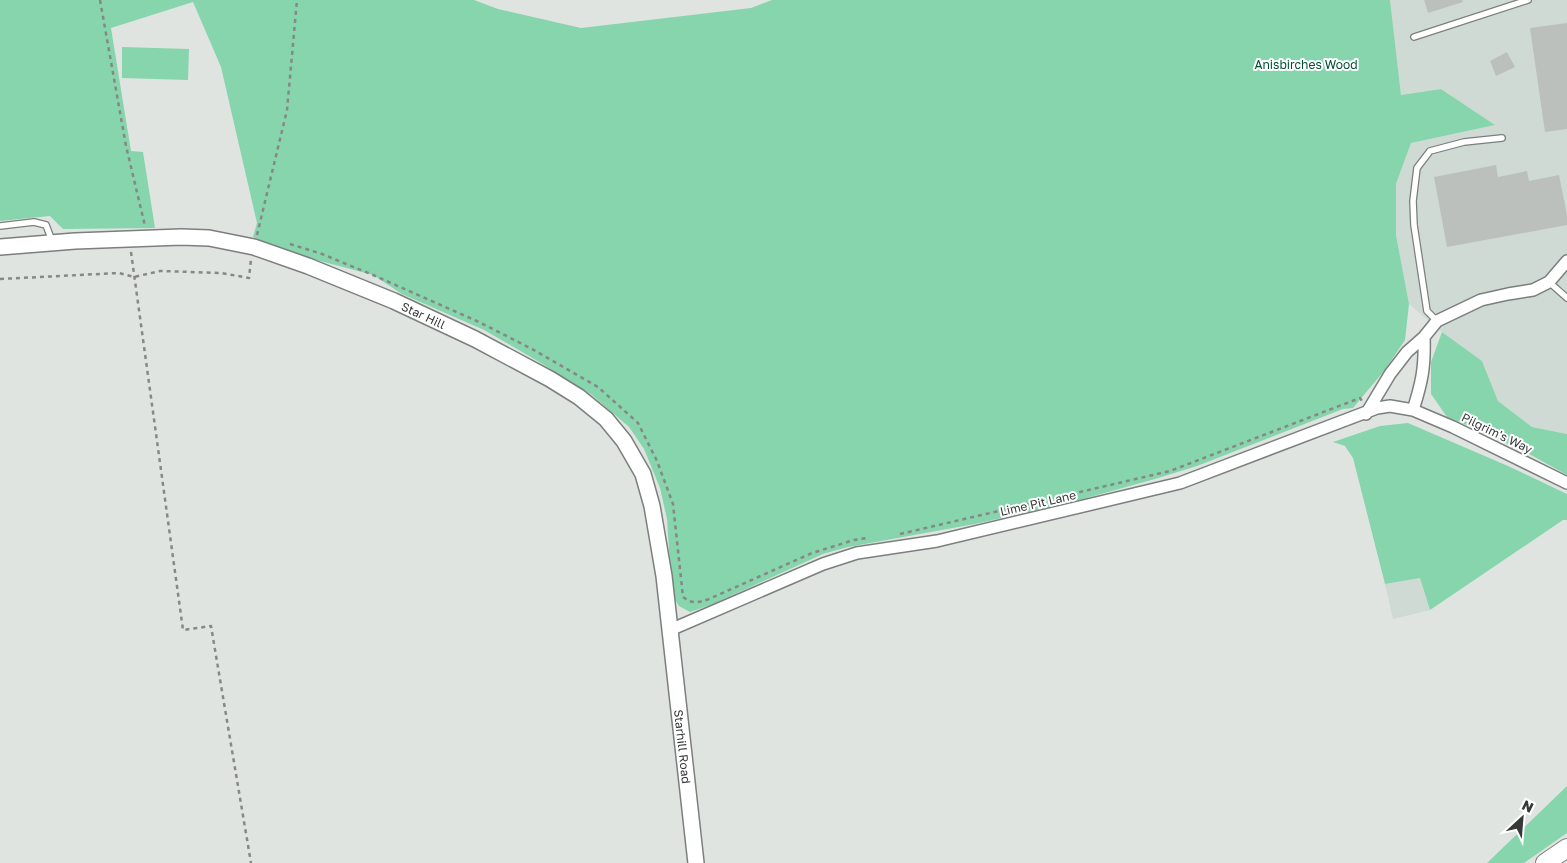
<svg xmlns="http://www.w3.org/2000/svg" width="1567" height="863" viewBox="0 0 1567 863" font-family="'Golos Text',sans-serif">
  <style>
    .built { fill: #cfdad4 }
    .green { fill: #86d5ac }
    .building { fill: #bcc0bd }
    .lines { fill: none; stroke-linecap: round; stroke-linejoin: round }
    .lane-casing { stroke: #7b7f7d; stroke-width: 8 }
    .street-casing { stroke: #7b7f7d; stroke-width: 14 }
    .secondary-casing { stroke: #7b7f7d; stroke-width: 18 }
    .primary-casing { stroke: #7b7f7d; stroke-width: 20 }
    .path { stroke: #858886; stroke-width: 2.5; stroke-dasharray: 4 4; stroke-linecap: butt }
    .lane { stroke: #fff; stroke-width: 5.5 }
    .street { stroke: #fff; stroke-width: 11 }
    .secondary { stroke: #fff; stroke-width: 15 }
    .primary { stroke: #fff; stroke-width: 18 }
    .labels { text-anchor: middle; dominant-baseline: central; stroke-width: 4; stroke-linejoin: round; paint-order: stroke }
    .park-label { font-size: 12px; fill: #004e31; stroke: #fff }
    .street-label { font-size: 12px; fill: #373838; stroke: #fff }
  </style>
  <rect width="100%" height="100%" fill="#e0e4e1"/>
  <path class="built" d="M1390,0H1567V434L1532,427L1498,401L1482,361L1442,332L1409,304L1396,235V184L1411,143L1495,125L1441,89L1401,95Z
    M1420,578L1430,610L1393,619L1385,584Z"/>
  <path class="green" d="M0,0H474L498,9L581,28L751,8L772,0H1390L1401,95L1441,89L1495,125L1411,143L1396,184V235L1409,304L1405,340L1384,371L1353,408L1343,409L1197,466L1155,479L1072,502L975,524L848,547L823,554L713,604L690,612L679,606L672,595L667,519L660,488L644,449L629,427L592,395L536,360L484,330L402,294L373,275L309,258L253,237L257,223L221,67L193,2L111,28L131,151L143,152L155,228L63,229L50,216L0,221Z
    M122,47L189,49L188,80L122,78Z
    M1442,332L1482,361L1498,401L1532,427L1567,434V475L1531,455L1488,434L1447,417L1431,394V362Z
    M1408,423L1508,466L1567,494V520H1563L1430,610L1420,578L1385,584L1353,458L1345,446L1333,442L1380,426Z
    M1567,786V833L1524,863H1487Z"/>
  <path class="building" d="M1424,0H1462L1463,2L1428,13Z
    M1567,23V129L1545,132L1530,28Z
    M1507,52L1515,67L1496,76L1490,61Z
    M1496,165L1498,177L1527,171L1529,181L1559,175L1567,215V225L1447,247L1434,177Z"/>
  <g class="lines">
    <defs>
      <path id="lane" d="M1414,37L1528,0
        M0,226L34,222L46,225L52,241
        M1549,282L1567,298
        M1437,321L1427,311L1414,225L1413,201L1417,168L1430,151L1464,142L1502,138"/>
      <path id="street" d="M1413,410C1422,382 1425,367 1424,337
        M1366,414L1390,374L1407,352L1424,337L1437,321L1481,300L1508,294L1533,290L1549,282L1567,261
        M670,630L823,564L857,553L937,541L1180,483L1377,408L1390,406L1413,410L1453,427L1567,483"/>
      <g id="secondary">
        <path id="s1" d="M0,247L75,241L181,237L209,238L254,247L308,266L394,301L475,339L550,379L579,397L606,419L624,441L643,474L652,506L664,576L696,863"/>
      </g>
      <path id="primary" d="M1545,863L1567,848"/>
    </defs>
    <use href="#lane" class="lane-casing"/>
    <use href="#street" class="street-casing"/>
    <use href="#secondary" class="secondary-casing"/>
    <use href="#primary" class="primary-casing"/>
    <path class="path" d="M100,0L126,146L145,226
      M257,235L287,110L297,0
      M290,244L322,254L373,275L479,322L532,349L598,387L638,423L657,461L673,504L683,597C692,604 698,603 709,599L812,553L854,540L867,538
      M131,252L183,630L211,626L251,863
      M0,279L119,273L134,277L160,271L221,273L249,278L251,259
      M900,534L1170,471L1360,398L1362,401"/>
    <use href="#lane" class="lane"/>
    <use href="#street" class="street"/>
    <use href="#secondary" class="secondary"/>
    <use href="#primary" class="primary"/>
  </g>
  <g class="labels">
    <g class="park-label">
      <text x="1306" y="64">Anisbirches Wood</text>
    </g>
    <g class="street-label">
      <text stroke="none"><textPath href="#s1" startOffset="438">Star Hill</textPath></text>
      <text transform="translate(1497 433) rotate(26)">Pilgrim's Way</text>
      <text transform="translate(1038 503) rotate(-13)">Lime Pit Lane</text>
      <text stroke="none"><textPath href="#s1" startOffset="991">Starhill Road</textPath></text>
    </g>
  </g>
  <g transform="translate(1522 818) rotate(26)" stroke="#ffffff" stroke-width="4" paint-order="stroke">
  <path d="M0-4L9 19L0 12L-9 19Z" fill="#373838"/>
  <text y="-8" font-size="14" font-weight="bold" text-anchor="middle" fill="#373838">N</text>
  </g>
</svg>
